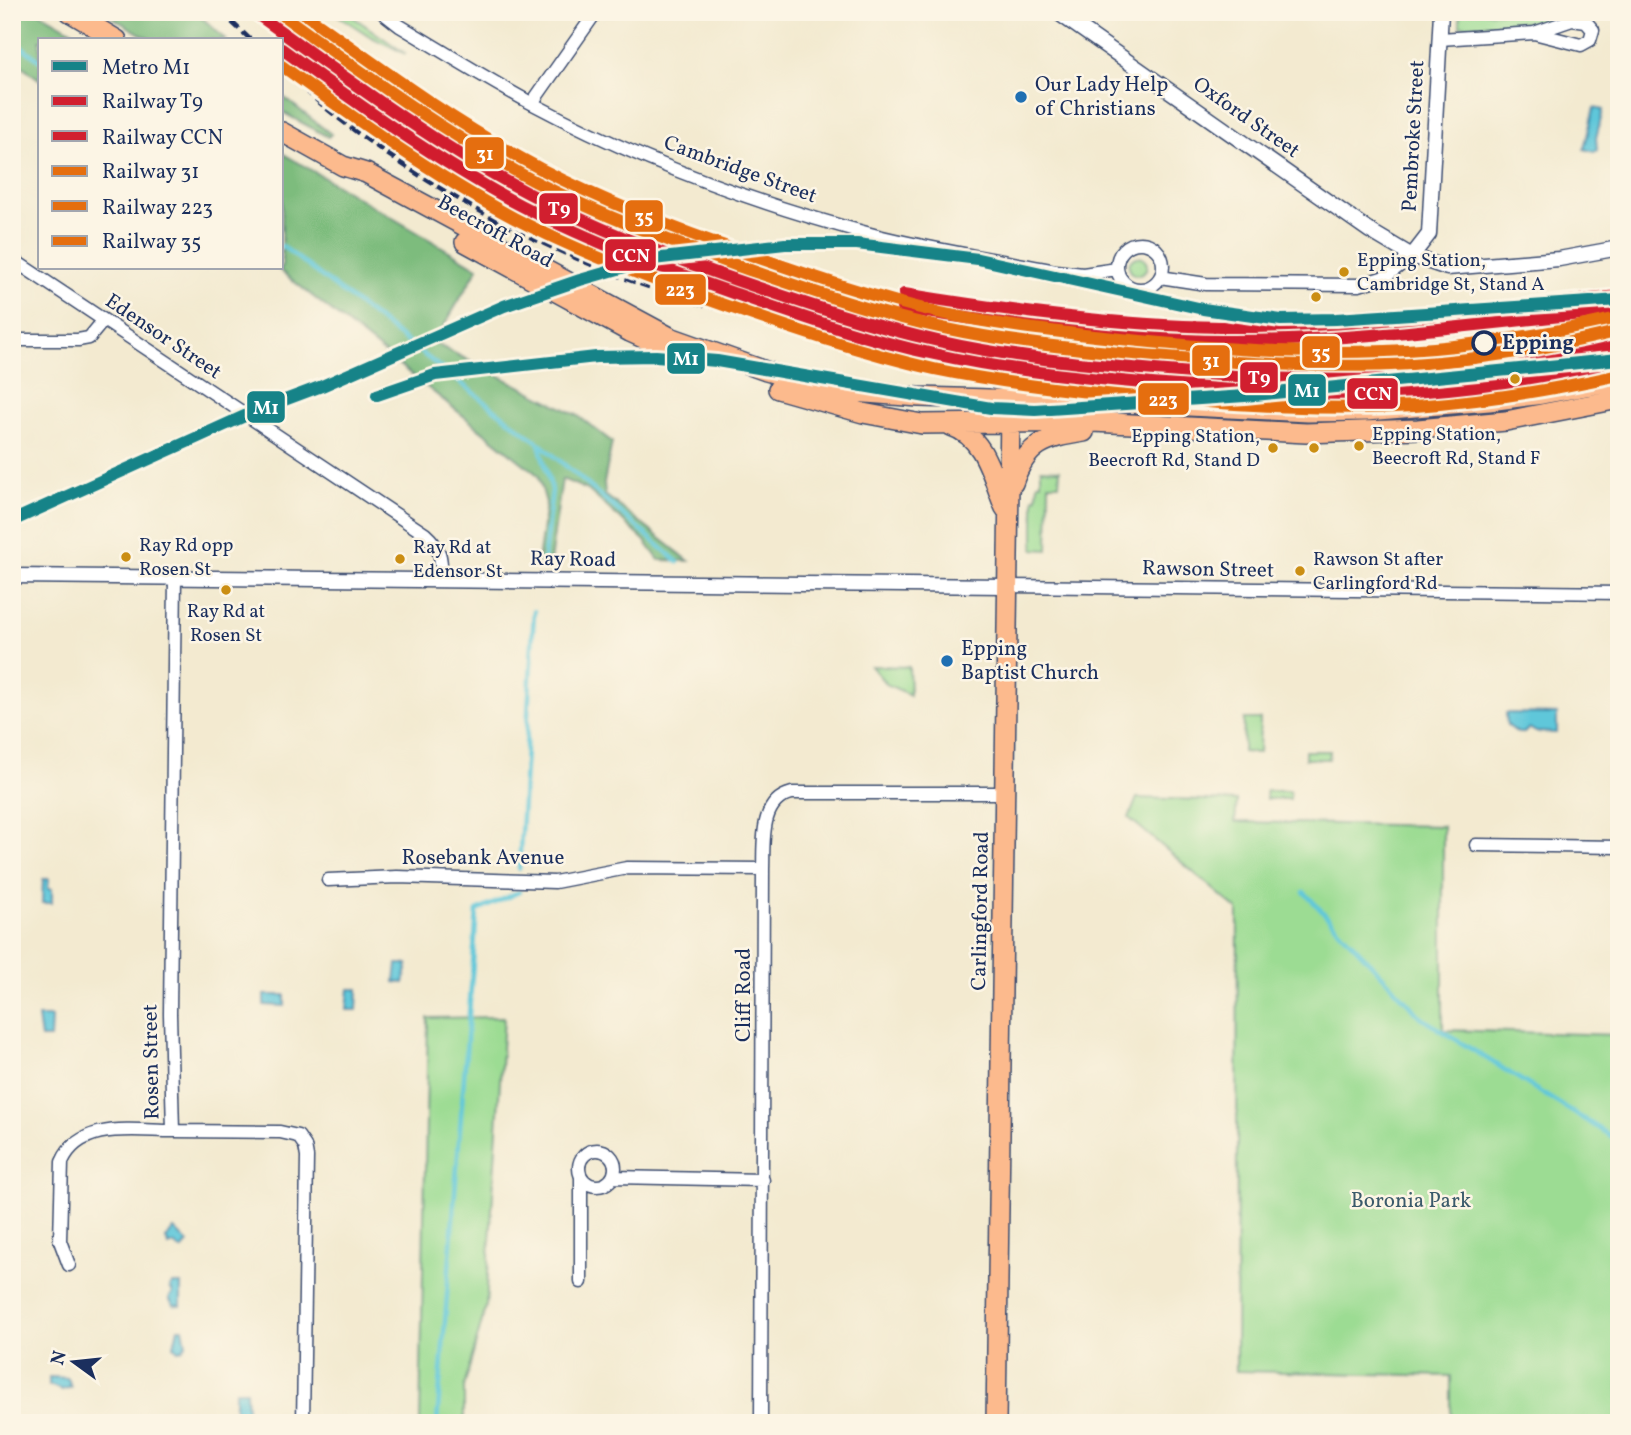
<svg xmlns="http://www.w3.org/2000/svg" width="1631" height="1435" viewBox="0 0 1631 1435" font-family="Vollkorn,serif">
  <style>
    .green { fill: #9cdc93; stroke: #5c8678; stroke-width: 2 }
    .forest { fill: #7dbc7d; stroke: #4c766e; stroke-width: 2 }
    .water { fill: #5ec7da; stroke: #3c7b9c; stroke-width: 2 }
    .lines { fill: none; stroke-linecap: round; stroke-linejoin: round }
    .stream { stroke: #5ec7da; stroke-width: 4.5 }
    .minor-casing { stroke: #3b4b6f; stroke-width: 15 }
    .tertiary-casing { stroke: #3b4b6f; stroke-width: 17 }
    .primary-casing { stroke: #3b4b6f; stroke-width: 22 }
    .minor { stroke: #fff; stroke-width: 12 }
    .tertiary { stroke: #fff; stroke-width: 14 }
    .primary { stroke: #fcba8d; stroke-width: 19 }
    .rail { stroke: #1b2f5e; stroke-width: 4.5; stroke-dasharray: 10 5; stroke-linecap: butt }
    .rail-1-casing { stroke: #fcf5e5; stroke-width: 18 }
    .rail-2-casing { stroke: #fcf5e5; stroke-width: 18 }
    .rail-3-casing { stroke: #fcf5e5; stroke-width: 18 }
    .rail-4-casing { stroke: #fcf5e5; stroke-width: 18 }
    .rail-5-casing { stroke: #fcf5e5; stroke-width: 18 }
    .rail-1 { stroke: #d11f2f; stroke-width: 12 }
    .rail-2 { stroke: #d11f2f; stroke-width: 12 }
    .rail-3 { stroke: #e56e0f; stroke-width: 12 }
    .rail-4 { stroke: #e56e0f; stroke-width: 12 }
    .rail-5 { stroke: #e56e0f; stroke-width: 12 }
    .metro-1-casing { stroke: #fcf5e5; stroke-width: 18 }
    .metro-1 { stroke: #168388; stroke-width: 12 }
    .poi-dot { fill: #1f6fb2; stroke: #fcf5e5; stroke-width: 2.5 }
    .bus-dot { fill: #cb8e13; stroke: #fcf5e5; stroke-width: 2.5 }
    .stop-dot { fill: #fcf5e5; stroke: #1b2f5e; stroke-width: 3.5 }
    .labels { text-anchor: middle; dominant-baseline: central; stroke-width: 5; stroke-linejoin: round; paint-order: stroke }
    .bus-label { font-size: 19px; fill: #1b2f5e; stroke: #fcf5e5; text-anchor: start }
    .poi-label { font-size: 21px; fill: #1b2f5e; stroke: #fcf5e5; text-anchor: start }
    .street-label { font-size: 21px; fill: #1b2f5e; stroke: #fcf5e5 }
    .stop-label { font-size: 21px; font-weight: bold; fill: #1b2f5e; stroke: #fcf5e5; text-anchor: start }
    .park-label { font-size: 21px; fill: #3b5a6b; stroke: #fcf5e5 }
    .line-badge { stroke: #fcf5e5; stroke-width: 2.5 }
    .badge-label { font-size: 19px; text-anchor: middle; font-weight: bold; fill: #fff }
  </style>
  <rect width="100%" height="100%" fill="#fcf5e5"/>
  <filter id="ink" filterUnits="userSpaceOnUse"><feTurbulence type="fractalNoise" baseFrequency=".0143" numOctaves="2"/><feDisplacementMap in="SourceGraphic" scale="14" xChannelSelector="R" yChannelSelector="G"/><feConvolveMatrix kernelMatrix="1 2 1 2 8 2 1 2 1" color-interpolation-filters="sRGB"/></filter>
  <filter id="wash" filterUnits="userSpaceOnUse"><feTurbulence type="fractalNoise" baseFrequency=".00686" numOctaves="4" result="noise"/><feDisplacementMap in="SourceGraphic" scale="28" xChannelSelector="R" yChannelSelector="G"/><feGaussianBlur stdDeviation="1.57" result="paint"/><feColorMatrix in="noise" values="0 0 0 0 0 0 0 0 0 0 0 0 0 0 0 0 0 1.4 0 .05"/><feComposite in="paint" operator="in"/></filter>
  <g filter="url(#wash)">
    <rect width="100%" height="100%" fill="#f3ead0"/>
    <path class="green" d="M333,12H346L406,54L371,37Z
      M1460,12H1556L1557,21L1460,26Z
      M1129 266a9 9 0 1 1 18 0a9 9 0 1 1-18 0Z
      M1041,469L1060,470L1059,484H1049L1048,550L1034,549V498L1037,497L1038,483H1041Z
      M871,666L909,667L910,695L886,684Z
      M1244,719H1260L1259,753L1243,752Z
      M1305,751H1330L1329,759H1305Z
      M1266,791H1290V799H1266Z
      M1137,798L1237,801L1235,822L1443,826V1030L1619,1035V1423H1451V1376L1236,1371L1238,910L1129,818Z
      M504,1017L486,1306L464,1387V1423H420L428,1018Z"/>
    <path class="forest" d="M12,12H39L88,40H40V80L12,58Z
      M103,12H196L226,40H151Z
      M282,96L331,134L328,137L282,112Z
      M282,153L478,268L434,343L577,415L612,442L604,483L605,495L689,561L659,560L644,540L588,490L562,479L550,561L538,562L546,503L538,475L277,268H282Z"/>
    <path class="water" d="M1594,108L1603,110L1596,138L1597,150L1594,152L1584,149Z
      M1506,713L1557,714V733L1536,732L1529,728L1524,733H1518L1507,725Z
      M43,879H49L48,889H52V903H42Z
      M397,964H408L404,983L395,982Z
      M349,989H358L357,1010H347Z
      M264,995H285V1006L264,1005Z
      M38,1017H51L50,1038H41Z
      M174,1229L188,1243L182,1250L173,1244L169,1246L166,1239Z
      M172,1284H181V1306L173,1305L169,1298L173,1293L170,1287Z
      M178,1328H183L186,1344L183,1349L178,1350L174,1346Z
      M49,1377L68,1378L71,1387L62,1390L49,1385Z
      M235,1391H246L247,1414H235Z"/>
    <g class="lines">
      <path class="stream" d="M12,39L40,61
        M282,246L539,443L678,562
        M539,444L552,490L543,565
        M519,869L534,611
        M1304,892L1423,1019L1619,1141
        M437,1423L477,911L519,892"/>
    </g>
  </g>
  <g filter="url(#ink)">
    <g class="lines">
      <defs>
        <path id="minor" d="M382,12L400,26C444,52 488,80 533,104C640,161 757,204 874,235C933,250 995,259 1056,271L1083,274L1117,269
          M1440,39L1534,33L1572,20L1586,22L1593,30L1590,40L1581,45L1534,33
          M532,103L596,12
          M1117 266a23 23 0 1 1 46 0a23 23 0 1 1-46 0Z
          M12,259L425,534C441,548 442,559 441,579
          M1160,277L1206,284L1359,285L1385,277L1412,256
          M12,340H78L89,338L103,321
          M175,577L170,1014L173,1131L280,1132L298,1136L305,1146L307,1157L303,1423
          M1006,586L1619,593
          M1476,845L1619,847
          M328,880L397,877L555,882L627,868L763,869
          M579 1168a18 18 0 1 1 36 0a18 18 0 1 1-36 0Z
          M613,1177L763,1180
          M69,1265L60,1241L62,1162C80,1120 136,1131 173,1131
          M581,1282V1178
          M761,1423L763,869C764,842 759,801 792,793H1004"/>
        <path id="tertiary" d="M1057,12L1370,231L1412,256L1447,268L1559,259L1619,248
          M1412,256L1429,234L1441,12
          M12,576L1006,586"/>
        <path id="primary" d="M70,12L117,40
          M282,132L343,166L366,173L670,337L766,371L840,391L919,397L1128,403L1308,412L1366,411L1489,401L1542,394L1619,380
          M465,242L630,332L683,356
          M778,389L863,413L922,424L1093,422L1306,433L1418,429L1506,421L1619,399
          M951,426C986,437 992,478 1005,508
          M1013,483C1027,443 1045,438 1084,432
          M996,1423L1010,411"/>
      </defs>
      <use href="#minor" class="minor-casing"/>
      <use href="#tertiary" class="tertiary-casing"/>
      <use href="#primary" class="primary-casing"/>
      <use href="#minor" class="minor"/>
      <use href="#tertiary" class="tertiary"/>
      <use href="#primary" class="primary"/>
      <path class="rail" d="M221,12L251,40
        M287,36C395,106 504,173 624,223C721,264 824,289 928,310C1048,333 1169,348 1291,349C1392,350 1493,344 1594,338L1619,335
        M282,69C402,185 593,281 756,319C845,340 938,347 1029,357"/>
      <defs>
        <path id="rail-1" d="M254,12C343,76 431,142 528,193C594,228 665,255 736,280C803,303 870,326 938,341C1009,357 1083,364 1155,370C1240,377 1325,383 1410,378C1480,374 1550,362 1619,346
          M904,294C1009,311 1115,325 1221,327C1354,328 1487,309 1619,296"/>
        <path id="rail-2" d="M282,49C359,105 436,160 520,205C587,240 658,267 730,292C797,315 864,339 934,354C1005,370 1079,377 1152,384C1239,391 1328,397 1415,392C1484,387 1552,376 1619,360
          M902,308C1008,325 1115,340 1223,341C1355,342 1487,323 1619,310"/>
        <path id="rail-3" d="M278,12C361,72 444,133 534,181C600,215 669,241 738,266C806,289 873,313 943,328C1013,343 1084,350 1155,356C1240,363 1326,369 1412,364C1481,360 1549,348 1616,332"/>
        <path id="rail-4" d="M282,66C357,120 432,174 514,218C581,253 652,280 724,305C793,329 863,353 934,369C1006,384 1080,392 1153,398C1240,405 1328,411 1415,406C1484,401 1552,390 1619,375"/>
        <path id="rail-5" d="M302,12C380,68 457,125 541,169C607,203 677,230 748,254C811,276 875,298 941,313C1000,326 1061,332 1121,339C1224,350 1330,357 1434,348C1494,343 1554,332 1613,319"/>
      </defs>
      <use href="#rail-1" class="rail-1-casing"/>
      <use href="#rail-2" class="rail-2-casing"/>
      <use href="#rail-3" class="rail-3-casing"/>
      <use href="#rail-4" class="rail-4-casing"/>
      <use href="#rail-5" class="rail-5-casing"/>
      <use href="#rail-1" class="rail-1"/>
      <use href="#rail-2" class="rail-2"/>
      <use href="#rail-3" class="rail-3"/>
      <use href="#rail-4" class="rail-4"/>
      <use href="#rail-5" class="rail-5"/>
      <defs>
        <path id="metro-1" d="M377,395L435,375L596,357L656,356L717,361L991,408L1035,410L1245,396L1619,359
          M12,521L258,410L322,386L504,306L580,280L653,259L785,244H857L978,259L1203,309L1281,320L1336,319L1619,300"/>
      </defs>
      <use href="#metro-1" class="metro-1-casing"/>
      <use href="#metro-1" class="metro-1"/>
    </g>
  </g>
  <g class="poi-dot">
    <circle cx="1021" cy="97" r="7"/>
    <circle cx="947" cy="661" r="7"/>
  </g>
  <g class="bus-dot">
    <circle cx="1344" cy="272" r="6"/>
    <circle cx="1316" cy="297" r="6"/>
    <circle cx="1515" cy="379" r="6"/>
    <circle cx="1359" cy="446" r="6"/>
    <circle cx="1273" cy="448" r="6"/>
    <circle cx="1314" cy="448" r="6"/>
    <circle cx="126" cy="557" r="6"/>
    <circle cx="400" cy="559" r="6"/>
    <circle cx="1300" cy="571" r="6"/>
    <circle cx="226" cy="590" r="6"/>
  </g>
  <circle class="stop-dot" cx="1484" cy="343" r="11"/>
  <g class="labels">
    <g class="bus-label">
      <text x="1357" y="261">Epping Station,<tspan x="1357" dy="24">Cambridge St, Stand A</tspan></text>
      <text x="1372" y="435">Epping Station,<tspan x="1372" dy="24">Beecroft Rd, Stand F</tspan></text>
      <text x="1260" y="437" text-anchor="end">Epping Station,<tspan x="1260" dy="24">Beecroft Rd, Stand D</tspan></text>
      <text x="139" y="546">Ray Rd opp<tspan x="139" dy="24">Rosen St</tspan></text>
      <text x="413" y="548">Ray Rd at<tspan x="413" dy="24">Edensor St</tspan></text>
      <text x="1313" y="560">Rawson St after<tspan x="1313" dy="24">Carlingford Rd</tspan></text>
      <text x="226" y="612" text-anchor="middle">Ray Rd at<tspan x="226" dy="24">Rosen St</tspan></text>
    </g>
    <g class="poi-label">
      <text x="1035" y="85">Our Lady Help<tspan x="1035" dy="24">of Christians</tspan></text>
      <text x="961" y="649">Epping<tspan x="961" dy="24">Baptist Church</tspan></text>
    </g>
    <g class="street-label">
      <text transform="translate(1246 118) rotate(35)">Oxford Street</text>
      <text transform="translate(1414 136) rotate(-87)">Pembroke Street</text>
      <text transform="translate(740 170) rotate(20)">Cambridge Street</text>
      <text transform="translate(495 232) rotate(29)">Beecroft Road</text>
      <text transform="translate(163 337) rotate(34)">Edensor Street</text>
      <text transform="translate(573 560) rotate(1)">Ray Road</text>
      <text transform="translate(1208 570) rotate(1)">Rawson Street</text>
      <text x="483" y="858">Rosebank Avenue</text>
      <text transform="translate(981 911) rotate(-89)">Carlingford Road</text>
      <text transform="translate(744 995) rotate(-90)">Cliff Road</text>
      <text transform="translate(152 1062) rotate(-91)">Rosen Street</text>
    </g>
    <g class="stop-label">
      <text x="1502" y="343">Epping</text>
    </g>
    <g class="park-label">
      <text x="1411" y="1201">Boronia Park</text>
    </g>
  </g>
  <g class="line-badge">
    <rect x="464" y="136" width="41" height="34" rx="7" fill="#e56e0f"/>
    <rect x="538" y="192" width="41" height="33" rx="7" fill="#d11f2f"/>
    <rect x="624" y="199" width="40" height="34" rx="7" fill="#e56e0f"/>
    <rect x="604" y="238" width="53" height="34" rx="7" fill="#d11f2f"/>
    <rect x="654" y="273" width="53" height="33" rx="7" fill="#e56e0f"/>
    <rect x="1301" y="335" width="40" height="34" rx="7" fill="#e56e0f"/>
    <rect x="666" y="342" width="40" height="33" rx="7" fill="#168388"/>
    <rect x="1191" y="344" width="40" height="33" rx="7" fill="#e56e0f"/>
    <rect x="1239" y="361" width="40" height="33" rx="7" fill="#d11f2f"/>
    <rect x="1287" y="373" width="40" height="34" rx="7" fill="#168388"/>
    <rect x="1346" y="377" width="53" height="33" rx="7" fill="#d11f2f"/>
    <rect x="1137" y="382" width="53" height="34" rx="7" fill="#e56e0f"/>
    <rect x="246" y="390" width="40" height="34" rx="7" fill="#168388"/>
  </g>
  <g class="badge-label">
    <text x="485" y="160">31</text>
    <text x="559" y="215">T9</text>
    <text x="644" y="223">35</text>
    <text x="631" y="262">CCN</text>
    <text x="680" y="296">223</text>
    <text x="1321" y="359">35</text>
    <text x="686" y="365">M1</text>
    <text x="1211" y="367">31</text>
    <text x="1259" y="384">T9</text>
    <text x="1307" y="397">M1</text>
    <text x="1373" y="400">CCN</text>
    <text x="1163" y="406">223</text>
    <text x="266" y="414">M1</text>
  </g>
  <rect width="1631" height="1435" fill="none" stroke="#fcf5e5" stroke-width="42"/>
  <rect x="38" y="38" width="245" height="231" fill="#fcf5e5" stroke="#a2a6af" stroke-width="2"/>
  <rect x="52" y="61" width="35" height="10" fill="#168388" stroke="#a2a6af" stroke-width="2"/>
  <text x="102" y="74" font-size="21" fill="#1b2f5e">Metro M1</text>
  <rect x="52" y="96" width="35" height="10" fill="#d11f2f" stroke="#a2a6af" stroke-width="2"/>
  <text x="102" y="108" font-size="21" fill="#1b2f5e">Railway T9</text>
  <rect x="52" y="131" width="35" height="10" fill="#d11f2f" stroke="#a2a6af" stroke-width="2"/>
  <text x="102" y="144" font-size="21" fill="#1b2f5e">Railway CCN</text>
  <rect x="52" y="166" width="35" height="10" fill="#e56e0f" stroke="#a2a6af" stroke-width="2"/>
  <text x="102" y="178" font-size="21" fill="#1b2f5e">Railway 31</text>
  <rect x="52" y="201" width="35" height="10" fill="#e56e0f" stroke="#a2a6af" stroke-width="2"/>
  <text x="102" y="214" font-size="21" fill="#1b2f5e">Railway 223</text>
  <rect x="52" y="236" width="35" height="10" fill="#e56e0f" stroke="#a2a6af" stroke-width="2"/>
  <text x="102" y="248" font-size="21" fill="#1b2f5e">Railway 35</text>
  <g transform="translate(74 1362) rotate(285)" stroke="#fcf5e5" stroke-width="5" paint-order="stroke">
  <path d="M0-5L12 26L0 18L-12 26Z" fill="#1b2f5e"/>
  <text y="-10" font-size="19" font-weight="bold" text-anchor="middle" fill="#1b2f5e">N</text>
  </g>
</svg>
